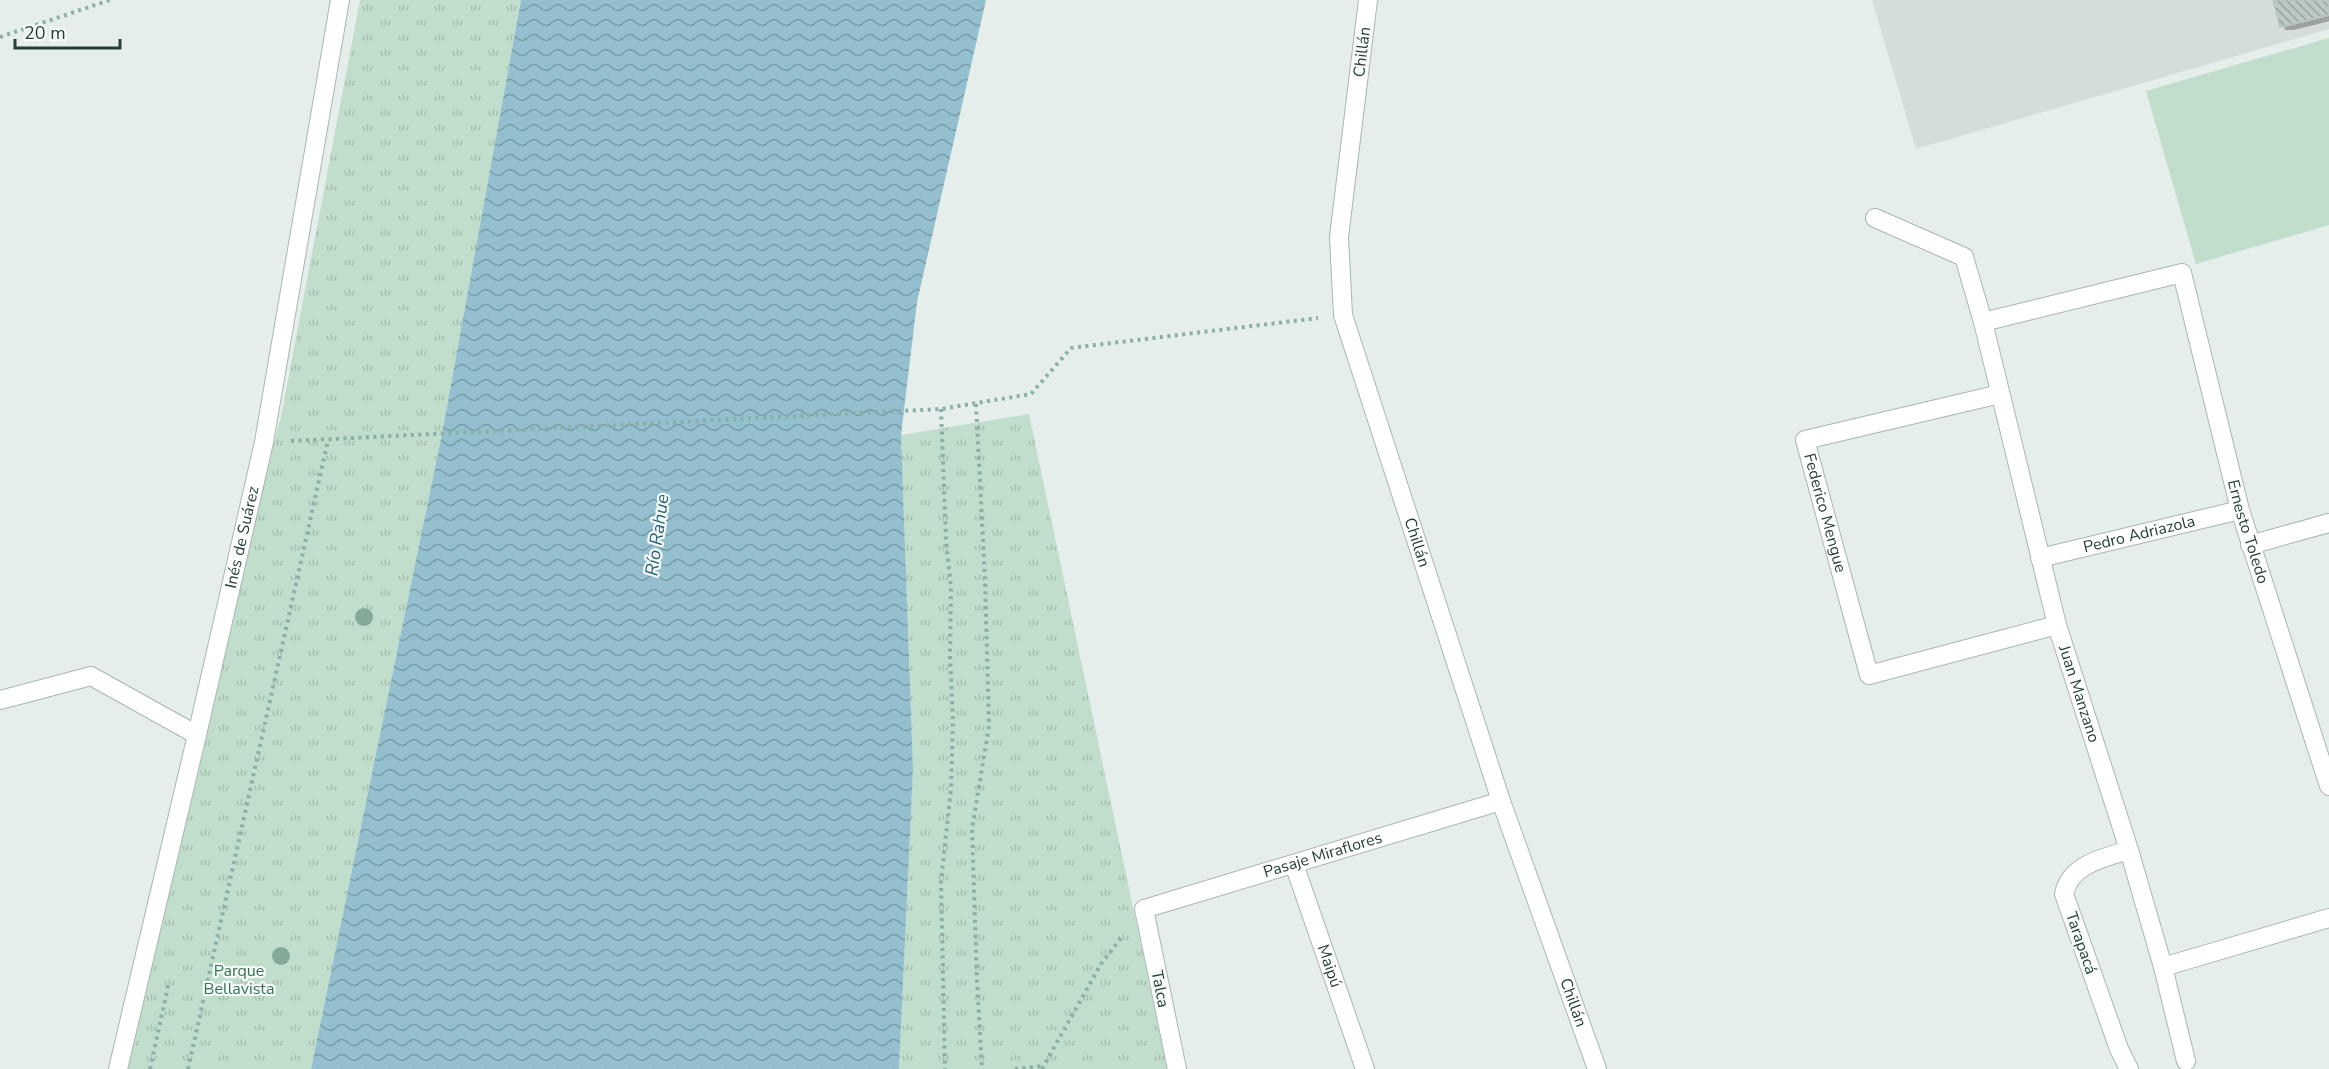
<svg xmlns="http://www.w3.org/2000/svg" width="2329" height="1069" viewBox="0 0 2329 1069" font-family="'Nunito Sans',sans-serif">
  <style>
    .built { fill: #d4ddda }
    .grass { fill: url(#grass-tufts) }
    .garden { fill: #c1ddcb }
    .water { fill: url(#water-waves) }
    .building { fill: url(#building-back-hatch); stroke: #b9c7c3; stroke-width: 1.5; filter: url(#shadow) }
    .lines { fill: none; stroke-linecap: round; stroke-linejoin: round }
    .service-casing { stroke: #a9b6b3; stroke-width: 20 }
    .minor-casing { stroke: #a9b6b3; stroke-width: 20 }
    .tertiary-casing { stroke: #a9b6b3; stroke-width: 20 }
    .path { stroke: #89afa7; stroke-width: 4; stroke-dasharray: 3 4.5; stroke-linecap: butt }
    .service { stroke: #fff; stroke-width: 18 }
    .minor { stroke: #fff; stroke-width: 18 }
    .tertiary { stroke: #fff; stroke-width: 18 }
    .tree { fill: #84aa97 }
    .labels { text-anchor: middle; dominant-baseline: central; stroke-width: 4.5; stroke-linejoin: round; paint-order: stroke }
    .street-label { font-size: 16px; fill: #263f3b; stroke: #f6faf9 }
    .park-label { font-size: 16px; fill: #337352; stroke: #f6faf9 }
    .water-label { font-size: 18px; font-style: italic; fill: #246077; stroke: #f6faf9 }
  </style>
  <defs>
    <pattern id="grass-tufts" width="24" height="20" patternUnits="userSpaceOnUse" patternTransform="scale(1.5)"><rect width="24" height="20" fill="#c1ddcb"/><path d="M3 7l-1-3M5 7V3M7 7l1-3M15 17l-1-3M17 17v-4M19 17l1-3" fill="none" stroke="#a6bfaf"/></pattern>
    <pattern id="water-waves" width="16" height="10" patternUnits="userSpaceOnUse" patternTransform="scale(1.5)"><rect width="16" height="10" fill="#93bfce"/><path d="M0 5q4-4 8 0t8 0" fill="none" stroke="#789da8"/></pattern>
    <pattern id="building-back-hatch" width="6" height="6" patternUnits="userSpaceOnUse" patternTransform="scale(1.5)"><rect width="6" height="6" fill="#bbc8c4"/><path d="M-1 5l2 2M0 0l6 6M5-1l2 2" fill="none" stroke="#98a4a0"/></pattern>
    <filter id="shadow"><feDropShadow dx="6" dy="4" stdDeviation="0" flood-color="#0004"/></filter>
  </defs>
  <rect width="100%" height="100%" fill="#e6eeeb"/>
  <path class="built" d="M1872,0H2329V29L1916,149Z"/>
  <path class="grass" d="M360,0H521L442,434L311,1069H127L207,736L269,460L281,417Z
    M1029,414L1167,1069H899L913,769L901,435Z"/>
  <path class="garden" d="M2329,38V225L2196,264L2146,91Z"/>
  <path class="water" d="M521,0H986L917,302L901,435L913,769L899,1069H311L442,434Z"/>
  <path class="building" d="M2273,0H2329V15L2280,27Z"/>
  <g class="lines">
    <defs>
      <path id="service" d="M0,700L91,676L197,735"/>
      <g id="minor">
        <path id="s1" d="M1875,218L1964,257L1983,322L2057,625L2129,850L2163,967L2186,1061"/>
        <path id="s2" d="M1983,322L2182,273L2240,510L2329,786"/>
        <path id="s3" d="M2000,394L1805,440L1869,675L2057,625"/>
        <path d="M2250,545L2329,523"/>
        <path id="s4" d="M2040,558L2240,510"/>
        <path id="s5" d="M1294,864L1365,1069"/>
        <path d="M2163,967L2329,918"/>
        <path id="s6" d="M118,1069L197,735L264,442L340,0"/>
        <path id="s7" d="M1177,1069L1144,909L1501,801"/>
        <path d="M2129,1069L2119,1049L2064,894C2070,864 2104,858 2129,850"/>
      </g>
      <g id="tertiary">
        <path id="s8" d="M1368,0L1339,237L1343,315L1501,801L1597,1069"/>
      </g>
    </defs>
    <use href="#service" class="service-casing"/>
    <use href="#minor" class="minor-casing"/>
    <use href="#tertiary" class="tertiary-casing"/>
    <path class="path" d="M0,37L110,0
      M976,404L985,579L989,726L972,829L977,981L982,1069
      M941,409L946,541L951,588L950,654L953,721L951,789L941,881L945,1069
      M291,441L941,409L1031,394L1071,348L1318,318
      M150,1069L169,982
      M188,1069L328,440
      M1015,1069L1043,1066
      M1042,1069L1101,964L1121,938"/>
    <use href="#service" class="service"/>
    <use href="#minor" class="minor"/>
    <use href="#tertiary" class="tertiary"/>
  </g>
  <g class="tree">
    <circle cx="364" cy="617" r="9"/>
    <circle cx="281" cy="956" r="9"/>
  </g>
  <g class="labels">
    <g class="street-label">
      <text transform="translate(1362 52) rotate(-83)">Chillán</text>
      <text stroke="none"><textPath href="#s3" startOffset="276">Federico Mengue</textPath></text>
      <text stroke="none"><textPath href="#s2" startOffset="472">Ernesto Toledo</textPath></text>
      <text stroke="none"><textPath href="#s4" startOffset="102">Pedro Adriazola</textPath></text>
      <text stroke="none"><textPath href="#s6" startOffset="546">Inés de Suárez</textPath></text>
      <text stroke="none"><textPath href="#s8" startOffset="556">Chillán</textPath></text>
      <text stroke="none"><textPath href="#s1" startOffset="549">Juan Manzano</textPath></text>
      <text stroke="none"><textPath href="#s7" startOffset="350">Pasaje Miraflores</textPath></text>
      <text transform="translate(2081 943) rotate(71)">Tarapacá</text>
      <text stroke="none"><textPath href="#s5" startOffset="108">Maipú</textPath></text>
      <text transform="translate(1160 989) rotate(79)">Talca</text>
      <text stroke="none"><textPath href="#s8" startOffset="1042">Chillán</textPath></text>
    </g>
    <g class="park-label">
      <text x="239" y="971">Parque<tspan x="239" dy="18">Bellavista</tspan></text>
    </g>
    <g class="water-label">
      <text transform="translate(657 535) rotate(-82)">Río Rahue</text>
    </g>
  </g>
  <path d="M15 39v9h105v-9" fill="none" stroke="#263f3b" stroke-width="3"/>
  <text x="24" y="39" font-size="18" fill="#263f3b" stroke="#f6faf9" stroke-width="4.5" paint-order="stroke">20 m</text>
</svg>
